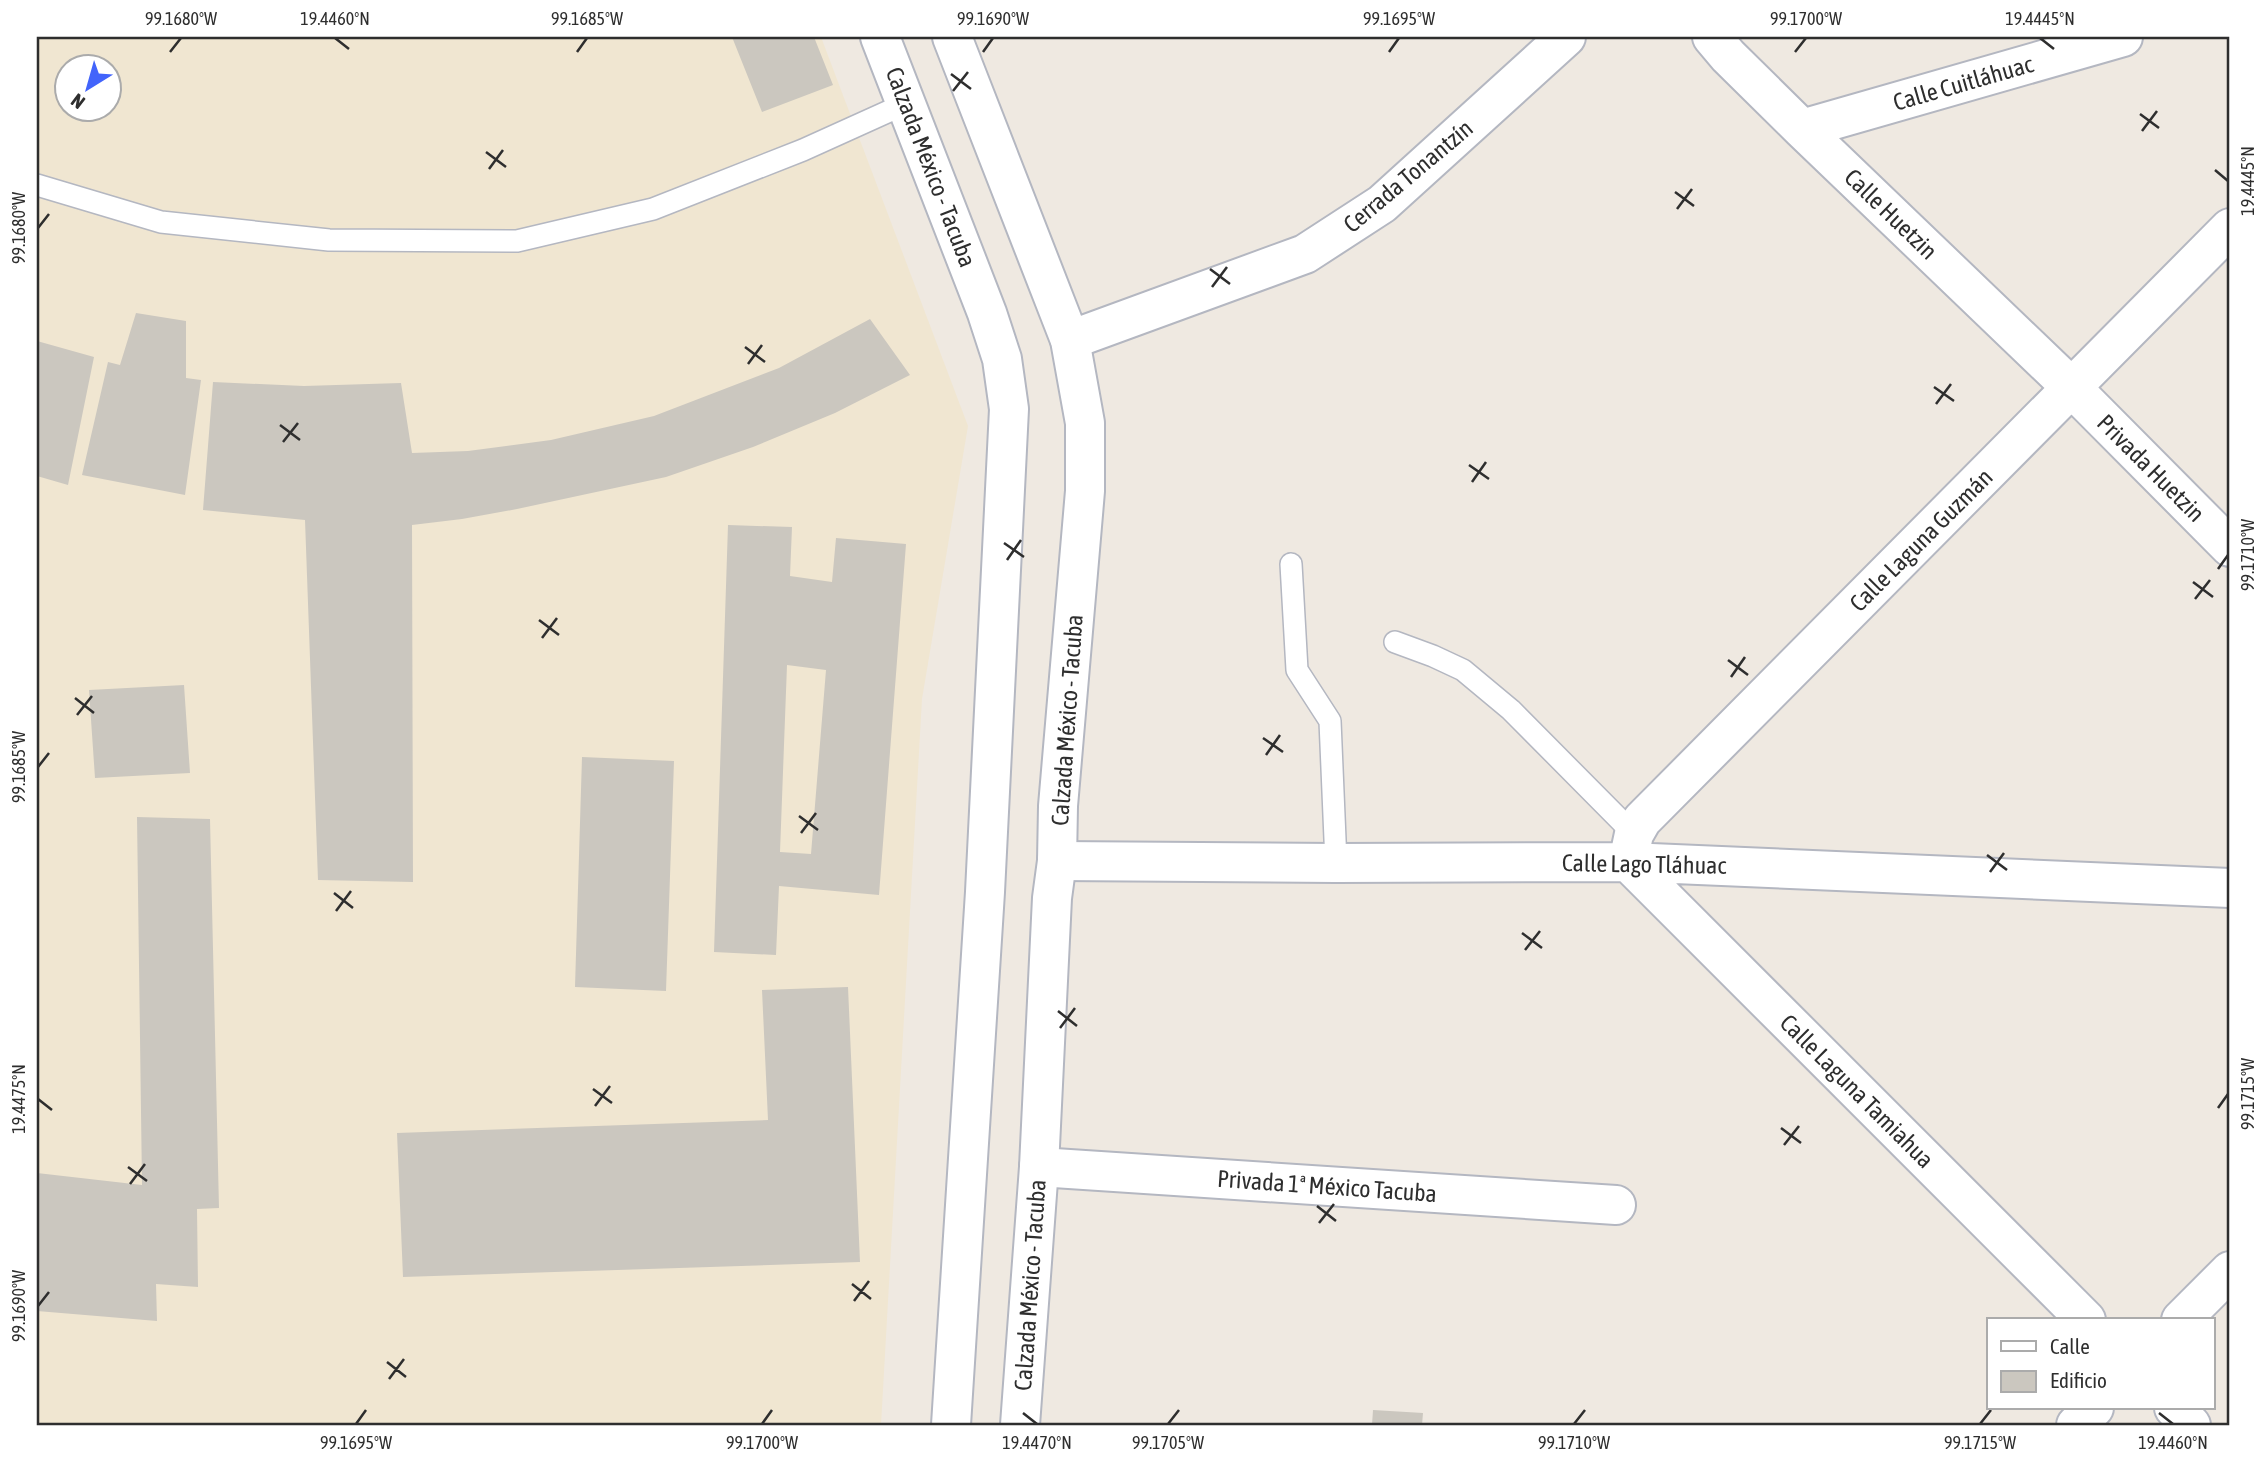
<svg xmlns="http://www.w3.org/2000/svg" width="2267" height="1462" viewBox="0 0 2267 1462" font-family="'Asap Condensed',sans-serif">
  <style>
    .education { fill: #f0e6d1; fill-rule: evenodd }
    .building { fill: #cbc7bf; fill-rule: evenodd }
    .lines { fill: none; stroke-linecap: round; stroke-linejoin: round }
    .lane-casing { stroke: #b4b7c1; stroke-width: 24 }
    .street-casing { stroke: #b4b7c1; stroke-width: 42 }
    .secondary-casing { stroke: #b4b7c1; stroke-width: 42 }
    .lane { stroke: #fff; stroke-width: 21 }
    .street { stroke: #fff; stroke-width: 38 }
    .secondary { stroke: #fff; stroke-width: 38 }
    .ticks { fill: none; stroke: #2e2e2e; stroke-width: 2.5 }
    .labels { text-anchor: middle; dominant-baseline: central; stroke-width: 6; stroke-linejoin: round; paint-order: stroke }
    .street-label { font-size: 24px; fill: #2e2e2e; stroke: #fff }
    .neatline { fill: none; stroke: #2e2e2e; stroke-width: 2.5 }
    .ticks-label { font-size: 18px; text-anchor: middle; fill: #2e2e2e }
  </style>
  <rect width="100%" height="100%" fill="#efe9e1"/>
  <path class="education" d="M37,37H821L968,426L922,699L881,1425H37ZM66,66H108V108H66Z"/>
  <path class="building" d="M732,37H814L833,85L762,112Z
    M136,313L186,321V378L201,380L185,495L82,475L108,362L120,365Z
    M870,319L910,375L835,413L753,447L666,477L517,509L462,519L412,525L413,882L318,880L305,520L203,510L213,382L304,386L401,383L412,453L468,451L551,440L654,416L779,368Z
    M37,341L94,357L68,485L37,476Z
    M728,525L792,527L790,576L832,582L836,538L906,544L879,895L779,886L776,955L714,952ZM787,665L826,670L811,854L780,852Z
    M184,685L190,773L95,778L89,690Z
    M582,757L674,761L666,991L575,987Z
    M137,817L210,819L219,1208L197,1209L198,1287L156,1284L157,1321L37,1311V1173L142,1185Z
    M848,987L860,1262L403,1277L397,1133L768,1120L762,990Z
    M1373,1410L1423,1413L1422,1425H1372Z"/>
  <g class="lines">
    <defs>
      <path id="lane" d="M37,185L161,222L329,240L517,241L653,209L803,150L907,103
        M1291,564L1297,670L1330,721L1336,863
        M1395,642L1433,656L1463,670L1511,710L1634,834"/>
      <path id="street" d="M1712,37L1728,56L1802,129L2072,388L2230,547
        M1802,129L2123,37
        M1070,340L1305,254L1382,204L1566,37
        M1057,861L1336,863L1628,862L2230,888
        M1039,1167L1616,1205
        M2086,1320L1628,862L1634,834L1642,820L2230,228
        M2181,1320L2230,1271
        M2174,1408L2191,1425
        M2076,1425L2094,1408"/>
      <path id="secondary" d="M880,37L987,313L1002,359L1009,409L985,892L951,1425
        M952,37L1070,340L1085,423V491L1058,806L1057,861L1052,898L1039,1167L1020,1425"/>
    </defs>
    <use href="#lane" class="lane-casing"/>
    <use href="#street" class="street-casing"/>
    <use href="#secondary" class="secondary-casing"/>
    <use href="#lane" class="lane"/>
    <use href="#street" class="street"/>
    <use href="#secondary" class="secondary"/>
  </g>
  <path class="ticks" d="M335,38L349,49M2040,38L2054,49M170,52L181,38M577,52L587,38M983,52L993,38M1389,52L1399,38M1795,52L1806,38M951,74L971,89M953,91L968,72M2140,114L2159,128M2142,131L2157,111M486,152L506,167M489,169L503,150M2215,170L2228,181M1675,192L1694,206M1677,209L1692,189M38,228L49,214M1210,269L1230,284M1212,287L1227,267M745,347L765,362M748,364L762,345M1934,387L1954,401M1936,404L1951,384M280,425L300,440M283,442L298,423M1469,465L1489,479M1472,482L1486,462M1004,543L1024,557M1007,560L1021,540M2218,569L2228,555M2193,582L2213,597M2195,599L2210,580M539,620L559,635M542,638L557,618M1728,660L1748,675M1731,677L1745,657M75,698L94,713M77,715L92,696M1263,738L1283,752M1266,755L1280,735M38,767L49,753M799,816L818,830M801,833L816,813M1987,855L2007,870M1990,872L2004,853M334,893L353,908M336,911L351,891M1522,933L1542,948M1525,950L1540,931M1058,1011L1077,1026M1060,1028L1075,1008M593,1089L612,1103M38,1099L52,1110M595,1106L610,1086M2218,1108L2228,1094M1781,1128L1801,1143M1784,1145L1799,1126M128,1167L147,1181M130,1184L145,1164M1317,1206L1336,1221M1319,1223L1334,1204M852,1284L871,1299M854,1301L869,1281M38,1306L49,1292M387,1362L406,1377M389,1379L404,1359M1023,1413L1037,1424M2159,1413L2173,1424M356,1424L366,1410M762,1424L772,1410M1168,1424L1179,1410M1574,1424L1585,1410M1980,1424L1991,1410"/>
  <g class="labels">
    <g class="street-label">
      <text transform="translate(1963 83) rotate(-16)">Calle Cuitláhuac</text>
      <text transform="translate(931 167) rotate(69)">Calzada México - Tacuba</text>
      <text transform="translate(1408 176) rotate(-40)">Cerrada Tonantzín</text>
      <text transform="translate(1891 214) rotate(44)">Calle Huetzin</text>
      <text transform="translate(2151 468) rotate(45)">Privada Huetzin</text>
      <text transform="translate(1921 540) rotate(-45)">Calle Laguna Guzmán</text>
      <text transform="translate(1067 720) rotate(-86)">Calzada México - Tacuba</text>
      <text transform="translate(1644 864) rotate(1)">Calle Lago Tláhuac</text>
      <text transform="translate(1857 1091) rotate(45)">Calle Laguna Tamiahua</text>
      <text transform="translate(1327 1186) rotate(4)">Privada 1ª México Tacuba</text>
      <text transform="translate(1030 1285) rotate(-86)">Calzada México - Tacuba</text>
    </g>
  </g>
  <rect width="2267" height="1462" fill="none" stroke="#ffffff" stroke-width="77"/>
  <rect x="1987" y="1318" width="228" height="91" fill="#ffffff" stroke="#ababab" stroke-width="2"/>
  <rect x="2001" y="1341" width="35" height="10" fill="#ffffff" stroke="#ababab" stroke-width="2"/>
  <text x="2050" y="1354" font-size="21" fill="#2e2e2e">Calle</text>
  <rect x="2001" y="1371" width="35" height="21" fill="#cbc7bf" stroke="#ababab" stroke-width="2"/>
  <text x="2050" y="1388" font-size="21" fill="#2e2e2e">Edificio</text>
  <g transform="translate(88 88) rotate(217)"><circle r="33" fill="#ffffff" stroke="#ababab" stroke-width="2"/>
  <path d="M0-5L12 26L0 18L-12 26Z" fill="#4264fb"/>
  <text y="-10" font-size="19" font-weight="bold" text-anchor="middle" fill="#2e2e2e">N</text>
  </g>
  <rect x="38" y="38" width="2190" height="1386" class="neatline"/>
  <g class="ticks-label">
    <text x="181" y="25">99.1680°W</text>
    <text x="335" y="25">19.4460°N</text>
    <text x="587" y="25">99.1685°W</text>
    <text x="993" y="25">99.1690°W</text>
    <text x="1399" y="25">99.1695°W</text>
    <text x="1806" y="25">99.1700°W</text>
    <text x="2040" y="25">19.4445°N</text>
    <text transform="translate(2248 181) rotate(-90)" y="6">19.4445°N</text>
    <text transform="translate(19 228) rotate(-90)" y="6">99.1680°W</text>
    <text transform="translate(2248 555) rotate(-90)" y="6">99.1710°W</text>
    <text transform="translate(19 767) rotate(-90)" y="6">99.1685°W</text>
    <text transform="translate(2248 1094) rotate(-90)" y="6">99.1715°W</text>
    <text transform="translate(19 1099) rotate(-90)" y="6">19.4475°N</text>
    <text transform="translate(19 1306) rotate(-90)" y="6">99.1690°W</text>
    <text x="356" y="1449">99.1695°W</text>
    <text x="762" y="1449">99.1700°W</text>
    <text x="1037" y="1449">19.4470°N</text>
    <text x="1168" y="1449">99.1705°W</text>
    <text x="1574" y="1449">99.1710°W</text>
    <text x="1980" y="1449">99.1715°W</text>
    <text x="2173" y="1449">19.4460°N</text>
  </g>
</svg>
